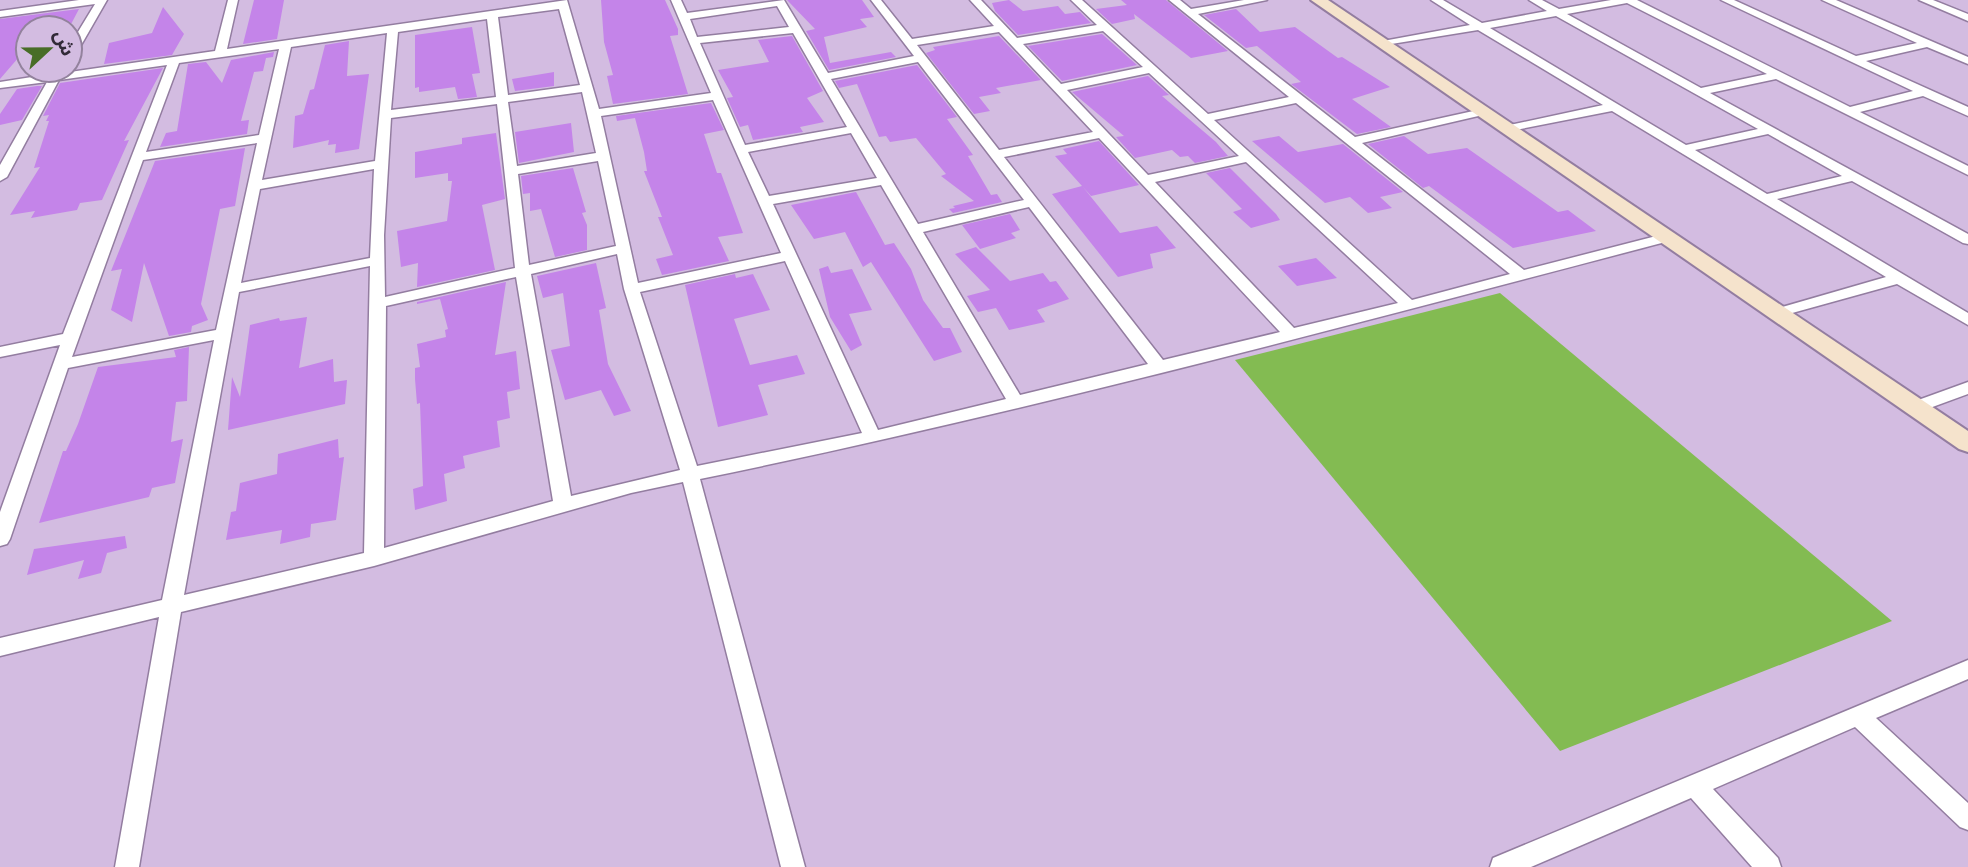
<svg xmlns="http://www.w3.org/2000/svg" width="1968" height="867" viewBox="0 0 1968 867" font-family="'Zilla Slab','Noto Sans Arabic',serif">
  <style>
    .green { fill: #83bb52 }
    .building { fill: #c484e9 }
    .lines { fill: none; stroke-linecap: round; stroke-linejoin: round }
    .street-casing { stroke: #937da0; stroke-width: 3 }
    .secondary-casing { stroke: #937da0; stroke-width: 4 }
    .street { fill: #fff; fill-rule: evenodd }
    .secondary { fill: #f5e3cc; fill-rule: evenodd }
  </style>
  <rect width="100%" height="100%" fill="#d3bce1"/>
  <path class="green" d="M1500,293L1892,621L1560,751L1235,360Z"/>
  <path class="building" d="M254,0H284L277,39L243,44Z
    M601,0H665L678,29V35L670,36L688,94L613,104L607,76L613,75L604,42Z
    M787,0H862L874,17L860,19L867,27L824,37L830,63L891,52L896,57L829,70L806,31L815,29Z
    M1009,0L1023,11L1058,6L1065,14L1080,12L1091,23L1018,35L995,11L992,3Z
    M1121,0H1166L1228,51L1191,58L1134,14L1135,19L1112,24L1096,9L1127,5Z
    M163,7L184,34L172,55L104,64L109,43L152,33Z
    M79,9L69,28H28L25,50L0,79V19Z
    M1236,9L1260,32L1295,27L1338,58L1342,57L1390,87L1352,99L1391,127L1357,134L1291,84L1301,82L1257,46L1246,48L1204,15Z
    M472,27L480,73L472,74L477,97L458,99L455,87L419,92V87L415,88V35Z
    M1102,34L1137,65L1062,81L1028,46Z
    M792,36L823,91L807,98L824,122L800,127L803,132L753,140L748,125L740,127L727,98L733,97L718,70L769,62L758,40Z
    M999,36L1041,80L996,88L1001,93L979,97L990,111L974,114L926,53L935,50L933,47Z
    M349,41L347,76L369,74L359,149L335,153L336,144L328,145L329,140L293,148L295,116L303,114L310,90L314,89L325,45Z
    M274,52L273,57L266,58L263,71L254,72L241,121L249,120L247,134L160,147L166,133L177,131L188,64L206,62L222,83L231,60Z
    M917,65L957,117L947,119L973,155L968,156L991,195L997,194L1002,202L953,213L949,209L955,208L953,206L974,201L941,176L946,174L916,138L890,142L886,136L879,137L857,84L839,88L835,81Z
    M163,68L124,141L129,140L102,200L80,203L77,210L31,218L35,211L10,215L40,167L34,168L49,121H46L49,115L43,116L60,83Z
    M554,72V86L515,91L512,79Z
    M1148,76L1169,95L1162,96L1216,142L1228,156L1195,163L1188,156L1180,157L1172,150L1135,158L1116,137L1124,136L1072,92Z
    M37,86H42L22,120L0,125V114L17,89Z
    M711,103L724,130L704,134L717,173H721L743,233L718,237L729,261L662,275L656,259L673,255L658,217H662L644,171H647L644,152L635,118L617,121L616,116Z
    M571,123L574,152L519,163L515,132Z
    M496,133L505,199L482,205L495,270L417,287L418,263L401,267L397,231L447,221L452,181H448V173L415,178V152L462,144V138Z
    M1279,136L1298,152L1343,144L1403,192L1380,197L1392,208L1368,213L1350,197L1325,203L1252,141Z
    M1404,136L1428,154L1467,148L1558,212L1568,210L1596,231L1513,248L1429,186L1423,188L1368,144Z
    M1099,141L1139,185L1091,196L1083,187L1120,233L1157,226L1176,248L1150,254L1153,268L1118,277L1052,194L1082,186L1055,156L1067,154L1063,149Z
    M245,148L235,206L220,209L201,304L208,320L192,326L191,332L169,336L144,263L132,322L111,310L122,269L111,271L155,161Z
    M573,168L586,212L582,213L587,225V250L555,257L541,209L530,211V193L523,194L521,176Z
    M1230,168L1276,214L1280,220L1251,228L1233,212L1242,209L1206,173Z
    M856,192L885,245L894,243L911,269L923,300L943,328H950L962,352L934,361L871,262L863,267L845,232L814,239L791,205Z
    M1010,214L1020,230L1011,233L1016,238L980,249L962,225Z
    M976,247L1010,281L1043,273L1050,282L1056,281L1069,299L1037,310L1045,322L1009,330L996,308L978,312L967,296L990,290L955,254Z
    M1316,258L1337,278L1297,286L1278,266Z
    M596,263L606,308L599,310L608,364L631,411L614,416L601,390L565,400L551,350L570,346L563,293L543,298L537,276Z
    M828,266L831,273L852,269L872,310L849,314L862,345L851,351L830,317L819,269Z
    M735,274L736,278L753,274L770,310L734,319L750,365L797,355L805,374L758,385L768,415L718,427L685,285Z
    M506,282L495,355L516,351L520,389L507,392L510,418L497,421L500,447L463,456L465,468L444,474L447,501L415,510L413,489L423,486L420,403L417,404L415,379V368L420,367L417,344L446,337L445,330L448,329L440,299L417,304V302Z
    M307,317L299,368L333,359L334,382L347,380L345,404L228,430L232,377L240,397L250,325L279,318L280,321Z
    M189,347L187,401L176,402L171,442L183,439L175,483L152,488L149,497L39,523L63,451H66L78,424L98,367L176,357L174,350Z
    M338,439L339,458L344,457L336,520L311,524L310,537L280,544L282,530L226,540L231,512L236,511L240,483L277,474L278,454Z
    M125,536L127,548L107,553L101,573L78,579L84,560L27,575L34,549Z"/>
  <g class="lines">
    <defs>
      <path id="street" d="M79,0H107L76,54L70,57V45L95,4L0,17V11Z
        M228,0H238L227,49L567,0L599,109L711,93L671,0H681L687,13L784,0L828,73L914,56L871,0H881L912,39L994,26L970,0H981L1017,38L1097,25L1071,0H1082L1208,114L1289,97L1169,0H1180L1191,9L1244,0H1267L1198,14L1355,137L1487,108V114L1362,143L1524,270L1668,233L1675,237L1673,240C1350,325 1027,412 700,479L805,867H781L683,482L631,493L374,566L181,612L139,867H115L159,617L0,656V638L162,600L214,340L68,368L10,539L7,544L0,546V512L60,345L0,357V347L63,334L167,65L59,80L7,177L0,181V165L47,82L0,88V82L51,74L53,70H65L63,73L215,51ZM777,6L789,27L697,37L690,19ZM559,9L580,85L508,95L498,17ZM487,19L496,97L391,110L398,32ZM1103,31L1143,67L1061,84L1023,44ZM999,32L1093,132L999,150L917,45ZM387,33L375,161L262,180L291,47ZM793,33L847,127L745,145L700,43ZM279,49L259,135L146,152L179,63ZM918,62L1024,200L918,224L831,79ZM1149,73L1239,156L1148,175L1067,90ZM582,92L596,153L517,166L508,102ZM713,100L781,253L638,283L601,116ZM1296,103L1510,274L1412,300L1214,120ZM497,104L515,268L385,297L384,235L391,118ZM851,133L877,178L769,196L748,152ZM1099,138L1280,332L1163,360L1004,157ZM257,143L216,330L72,357L143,160ZM598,161L616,246L529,265L518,174ZM1246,162L1398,303L1294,328L1155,182ZM374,169L370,258L241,283L260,189ZM881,185L1006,399L878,430L773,204ZM1029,207L1148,364L1020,395L923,232ZM617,254L624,289L680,470L571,496L531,274ZM785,261L862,433L697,466L640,292ZM370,266L364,553L184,595L239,292ZM516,277L553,501L384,548L386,306Z
        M1431,0H1443L1482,23L1547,11L1529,0H1542L1559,9L1611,0H1637L1850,107L1913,91L1721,0H1734L1856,56L1917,43L1822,0H1836L1968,57V64L1927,47L1866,61L1968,107V116L1923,96L1860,112L1968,166V175L1776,79L1710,93L1968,234V244L1963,243L1852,181L1777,199L1968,313V325L1897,284L1785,315H1775L1772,312L1775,309L1886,277L1612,111L1505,132V126L1603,105L1478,30L1379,46L1378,44L1383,41L1470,25ZM1627,3L1767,74L1701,88L1567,14ZM1556,16L1758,129L1686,145L1490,28ZM1768,134L1842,176L1767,194L1695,150Z
        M1919,0H1933L1968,14V21Z
        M1968,382V394L1916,413L1907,407L1910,403Z
        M1968,660V679L1876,718L1968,803V830L1960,827L1855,727L1713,789L1778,858L1781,867H1752L1691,798L1531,867H1490L1493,858Z"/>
      <path id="secondary" d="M1311,0H1328L1968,431V452L1959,449Z"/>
    </defs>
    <use href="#street" class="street-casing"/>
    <use href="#secondary" class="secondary-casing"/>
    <use href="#street" class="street"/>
    <use href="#secondary" class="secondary"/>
  </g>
  <g transform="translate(49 49) rotate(68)"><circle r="33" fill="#d3bce1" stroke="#93829d" stroke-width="2"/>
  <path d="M0-5L12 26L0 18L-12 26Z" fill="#486d27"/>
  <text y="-10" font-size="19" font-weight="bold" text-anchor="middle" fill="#322a38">ش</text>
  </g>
</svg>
